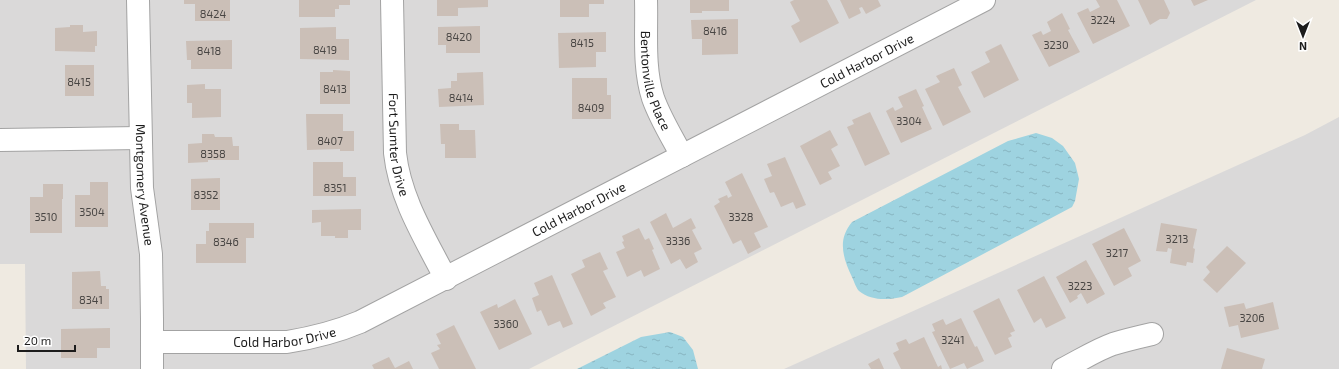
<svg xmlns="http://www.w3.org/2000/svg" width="1339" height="369" viewBox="0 0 1339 369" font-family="'Exo 2',sans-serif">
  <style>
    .residential { fill: #dad9d9 }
    .water { fill: url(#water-ripples) }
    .building { fill: #cbbfb7 }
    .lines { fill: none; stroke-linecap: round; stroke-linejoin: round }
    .minor-casing { stroke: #a3a3a3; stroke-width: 24 }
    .minor { stroke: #fff; stroke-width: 22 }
    .labels { text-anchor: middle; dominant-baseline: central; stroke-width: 3; stroke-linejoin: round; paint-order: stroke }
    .number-label { font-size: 11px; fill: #484543 }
    .street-label { font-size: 13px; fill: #1c1c1c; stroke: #fff }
  </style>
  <defs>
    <pattern id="water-ripples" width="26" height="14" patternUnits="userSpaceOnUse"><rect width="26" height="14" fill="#9ed3e0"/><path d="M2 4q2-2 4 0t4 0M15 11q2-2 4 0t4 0" fill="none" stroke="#88b5c0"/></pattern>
  </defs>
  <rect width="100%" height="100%" fill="#efeae1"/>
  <path class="residential" d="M0,0H1256L529,369H26L25,264H0Z
    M1339,117V369H784L1305,135Z"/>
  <path class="water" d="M1036,133L1052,138L1063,146L1075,163L1079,179L1075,201L1072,207L902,297C888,300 871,301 859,291C856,288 854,281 852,277C843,258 837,240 852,222L1008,141Z
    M670,332L683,337L693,350L698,369H577L641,337Z"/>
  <path class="building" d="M184,0H230V21H195V4H184Z
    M299,0H350V5H339V9H335V17H299Z
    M437,0H488V7L458,8V16H437Z
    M560,0H604V4H589V17H560Z
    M690,0H729V11H702V13H690Z
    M794,0H827L839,23L800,43L791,26L800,21L790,2Z
    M840,0H878L881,6L866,14L862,7L859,8L861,13L849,19Z
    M1096,0H1117L1130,26L1093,44L1077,13L1088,8L1090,12L1100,7Z
    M1138,0H1164L1170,13L1167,19H1160L1150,25Z
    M1191,0H1208L1194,6Z
    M1062,13L1070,29L1068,30L1080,52L1049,67L1032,35L1041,31L1043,35L1051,31L1047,22Z
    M738,19V54L702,55V39H692L691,20Z
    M70,25H83V32L97,31V46H95V52L55,51V28L70,27Z
    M480,26V53H446V45H438V27Z
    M336,27V39H349V60L300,59V28Z
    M606,32V52H596V67L559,68L558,33Z
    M232,40V69H191V60H187L186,41Z
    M1001,44L1019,80L984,98L971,72L990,62L985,52Z
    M65,65H94V96H65Z
    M954,68L962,85L958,87L971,112L943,126L925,89L940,82L936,76Z
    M333,70L350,71V104H320V72H333Z
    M483,72L484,105L439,107L438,89L451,88V81H457V73Z
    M572,78H607V95H611V119H572Z
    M205,84V89H221V117L192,118V103H187V85Z
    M916,89L924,106L922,107L932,129L901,143L886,111L893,107L895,111L903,107L898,97Z
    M870,112L890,154L865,166L847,127L854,124L852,120Z
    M306,114H343V131H354V151H340V149L307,150Z
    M440,124H459V130H475L476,158H445V144H441Z
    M830,130L838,145L831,149L840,166L828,172L832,179L820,185L800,146Z
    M202,134H214L215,137H232L233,146H239V160H208V162L188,163V144L202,143Z
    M785,157L806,205L796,209L793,202L781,207L774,192L770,193L764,179L772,176L767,164Z
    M313,162H343V177H356V196H313Z
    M742,173L768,227L754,233L761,247L748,254L741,240L733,244L714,206L720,202L718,199L727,195L728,198L732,196L725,182Z
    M220,178V210H191V179Z
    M90,182H108V227H75V195H90Z
    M43,184H63V199H62V233H30V197H43Z
    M361,209V230H348V238H335V236H321V222L312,223V210Z
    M666,213L673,228L691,218L696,228L692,230L702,249L694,253L698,262L686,269L680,259L671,264L650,222Z
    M209,223H254V238H246V263H196V244H206V231H209Z
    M1161,223L1197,229L1193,248L1195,249L1193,263L1187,262L1186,266L1170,263L1172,249L1168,248L1167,252L1156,251Z
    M639,228L645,240L649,238L654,249L652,250L660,269L644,277L641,270L627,277L616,252L625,248L622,242L624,241L622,236Z
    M1124,228L1141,261L1128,268L1132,276L1114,286L1092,244Z
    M1227,246L1246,263L1217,293L1203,280L1210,272L1206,267Z
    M600,252L608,269L603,271L616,297L603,303L606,308L591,316L571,274L585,267L582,260Z
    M1086,260L1105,294L1087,304L1081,293L1077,296L1078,298L1070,303L1056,277Z
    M100,271L101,286H106V289H109V309H72V272Z
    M552,275L573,324L563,328L560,321L548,326L541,310L537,312L532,298L539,295L534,283Z
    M1044,276L1066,318L1046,328L1041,318L1034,323L1017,290Z
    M999,298L1015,331L1010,333L1012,336L1008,338L1012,347L995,355L973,311Z
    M515,299L532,334L499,350L480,312L497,304L498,308Z
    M1273,302L1279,329L1241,338L1238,325L1229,327L1224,307L1244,303L1246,309Z
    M961,318L975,347L977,346L984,361L967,369L964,363L950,369L932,332L935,331L932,324L943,319L946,325Z
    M454,325L476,369H439L431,353L440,349L437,345L441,344L436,334Z
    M110,328V348H97V358H61V329Z
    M924,337L938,367L941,365L942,369H901L893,353L899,350L896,343L906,339L909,344Z
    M1227,348L1265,359L1262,369H1221Z
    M389,357L395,368L409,361L413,369H374L372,365Z
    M879,358L884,369H871L868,364Z"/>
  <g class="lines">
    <defs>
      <g id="minor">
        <path id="s1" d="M138,0L142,188L151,254L152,319V369"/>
        <path id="s2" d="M392,0L395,153C400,199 425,238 446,279"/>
        <path id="s3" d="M646,0C647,32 643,67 653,98C660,118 672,137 682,156"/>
        <path d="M0,140L140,138"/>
        <path id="s4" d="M152,342H287C312,338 336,332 360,322L984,0"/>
        <path d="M1063,369C1079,361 1096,350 1113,344C1126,340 1139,337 1152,334"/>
      </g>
    </defs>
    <use href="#minor" class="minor-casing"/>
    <use href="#minor" class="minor"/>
  </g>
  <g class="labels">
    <g class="number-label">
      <text x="213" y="13">8424</text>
      <text x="1103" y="19">3224</text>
      <text x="715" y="30">8416</text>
      <text x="459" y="36">8420</text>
      <text x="582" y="42">8415</text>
      <text x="1056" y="44">3230</text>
      <text x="325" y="49">8419</text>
      <text x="209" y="50">8418</text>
      <text x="79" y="81">8415</text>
      <text x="335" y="88">8413</text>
      <text x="461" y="97">8414</text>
      <text x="591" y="107">8409</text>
      <text x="909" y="120">3304</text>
      <text x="330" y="140">8407</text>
      <text x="213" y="153">8358</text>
      <text x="335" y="187">8351</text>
      <text x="206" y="194">8352</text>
      <text x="92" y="211">3504</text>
      <text x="46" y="216">3510</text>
      <text x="741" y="216">3328</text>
      <text x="1177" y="238">3213</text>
      <text x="678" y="240">3336</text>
      <text x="226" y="241">8346</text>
      <text x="1117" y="252">3217</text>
      <text x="1080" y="285">3223</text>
      <text x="91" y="299">8341</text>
      <text x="1252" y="317">3206</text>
      <text x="506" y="323">3360</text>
      <text x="953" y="339">3241</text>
    </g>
    <g class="street-label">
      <text stroke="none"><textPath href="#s4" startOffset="781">Cold Harbor Drive</textPath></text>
      <text stroke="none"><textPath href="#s3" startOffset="82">Bentonville Place</textPath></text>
      <text stroke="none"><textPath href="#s2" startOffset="145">Fort Sumter Drive</textPath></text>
      <text stroke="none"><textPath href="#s1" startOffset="185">Montgomery Avenue</textPath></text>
      <text stroke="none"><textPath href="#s4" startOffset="457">Cold Harbor Drive</textPath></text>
      <text stroke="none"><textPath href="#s4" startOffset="133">Cold Harbor Drive</textPath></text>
    </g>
  </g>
  <g transform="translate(1303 36) rotate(180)" stroke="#ffffff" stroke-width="3" paint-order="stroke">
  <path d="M0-3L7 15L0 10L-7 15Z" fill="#1c1c1c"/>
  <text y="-6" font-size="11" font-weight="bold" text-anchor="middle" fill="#1c1c1c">N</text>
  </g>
  <path d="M18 345v6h57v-6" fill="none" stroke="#1c1c1c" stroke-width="2"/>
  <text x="24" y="345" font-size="12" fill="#1c1c1c" stroke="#ffffff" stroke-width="3" paint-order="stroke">20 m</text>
</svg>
